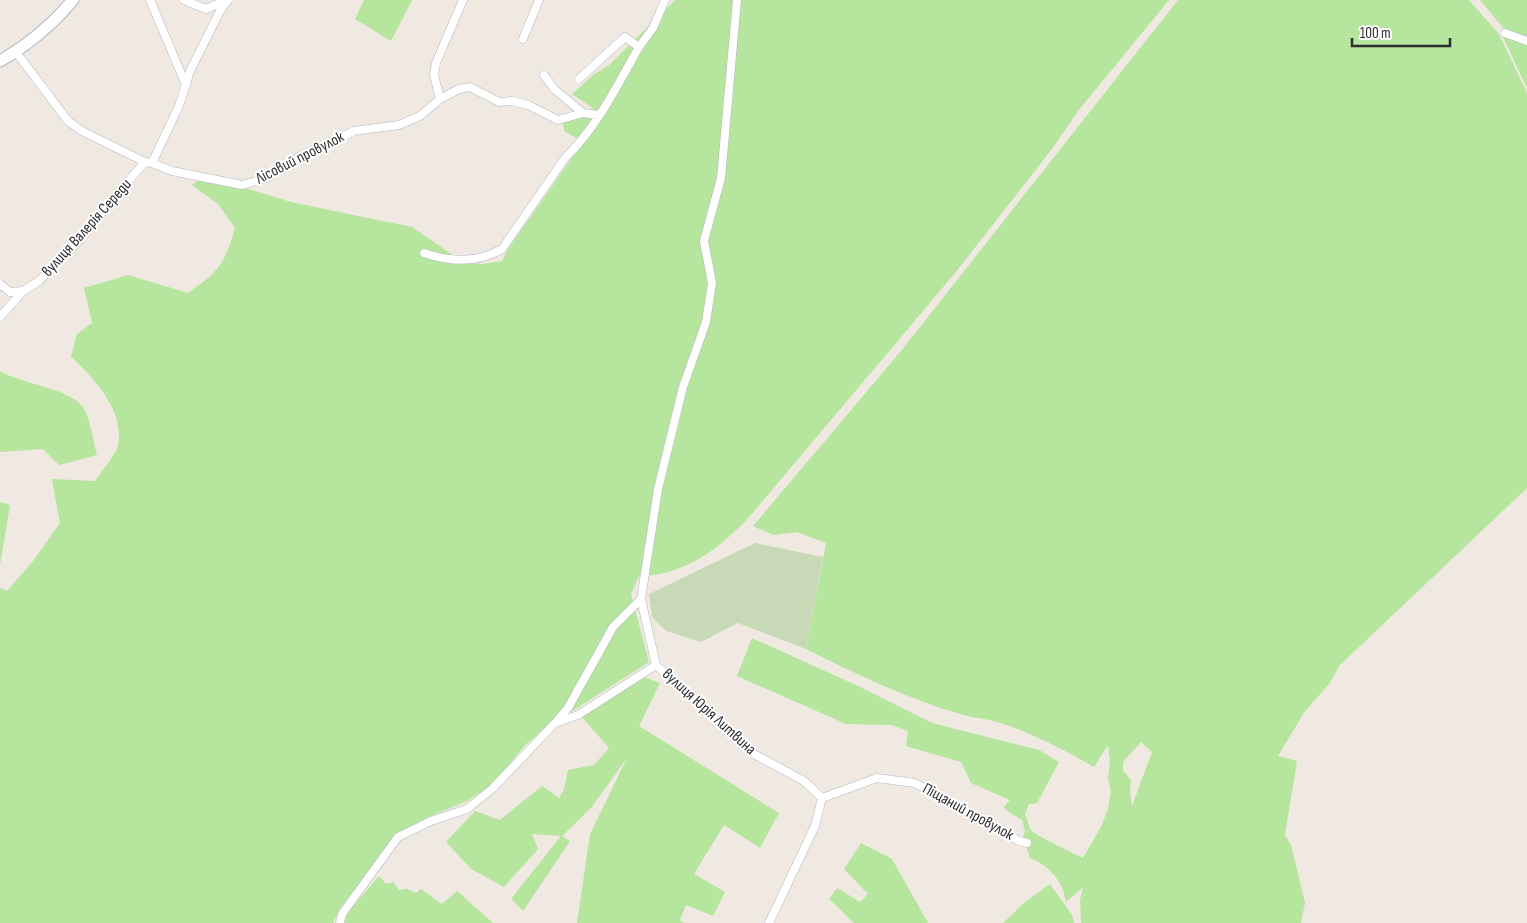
<svg xmlns="http://www.w3.org/2000/svg" width="1527" height="923" viewBox="0 0 1527 923" font-family="'Sofia Sans Condensed',sans-serif">
  <style>
    .green { fill: #b6e59e; fill-rule: evenodd }
    .cemetery { fill: #c8d9b8 }
    .lines { fill: none; stroke-linecap: round; stroke-linejoin: round }
    .street-casing { stroke: #b4b7c1; stroke-width: 9 }
    .secondary-casing { stroke: #b4b7c1; stroke-width: 13 }
    .street { stroke: #fff; stroke-width: 8 }
    .secondary { stroke: #fff; stroke-width: 11 }
    .labels { text-anchor: middle; dominant-baseline: central; stroke-width: 4; stroke-linejoin: round; paint-order: stroke }
    .street-label { font-size: 16px; fill: #2e2e2e; stroke: #fff }
  </style>
  <rect width="100%" height="100%" fill="#efe9e1"/>
  <path class="green" d="M364,0H412L391,41L355,19Z
    M675,0H1169L1078,111L1052,149L955,273L750,516C719,549 686,575 639,576L631,594L649,662L555,722L526,744L492,785L467,801L426,818L397,834L340,908L333,923H0V588L7,591L33,561L60,523L52,479L95,481C101,471 116,456 118,445C125,411 94,378 71,357L77,334L92,323L84,288L128,275L188,293C218,272 225,264 235,228L218,204L192,185L199,180L245,188L291,202L412,227L463,262L482,264L502,261L508,249L583,142L564,131L563,121L594,109L572,94L593,75L609,65Z
    M1178,0H1469L1499,34L1527,93V488L1339,666L1330,683L1305,711L1278,756L1297,761L1285,835L1291,845L1305,903L1301,923H1081L1080,900L1083,887L1066,902C1063,881 1050,866 1030,858L1023,837L1025,831L1022,820L1007,811L1004,807L1010,800L971,783L961,762L906,746L908,731L892,725L846,724L737,676L752,638L856,685L932,723L1039,750L1059,762L1037,803L1029,804L1025,814C1027,818 1028,824 1030,829C1034,835 1075,854 1083,858L1101,827L1108,809L1111,792L1108,778L1110,760L1108,745L1094,767C1061,748 1030,732 994,721C983,718 971,718 960,714C906,698 856,674 806,649L826,543L797,532L773,535L753,526L901,351ZM1141,742L1152,752L1132,806L1130,792L1131,780L1123,771V762Z
    M1480,0H1527V88L1501,33L1505,30Z
    M0,371C20,384 74,389 84,409C91,422 93,440 97,455L59,465L43,449L0,452Z
    M0,502L10,505L0,565Z
    M644,677L660,683L639,726L779,813L760,848L724,825L694,874L725,892L713,916L686,905L680,920L684,923H577L590,834L627,758L591,808L562,836L570,841L523,911L511,899L561,836L532,834L538,849L504,887L471,869L446,842L475,811L500,820L542,786L559,798L564,789L568,770L594,765L609,748L582,717Z
    M861,843L892,859L928,923H854L829,899L837,888L860,902L868,894L844,869Z
    M379,876L386,884L393,882L399,890L407,889L416,893L421,889L442,904L457,891L493,923H344L348,912Z
    M1050,884L1072,915L1074,923H1003L1025,902Z"/>
  <path class="cemetery" d="M755,543L823,557L806,649L738,623L701,642L666,631L652,617L649,594Z"/>
  <g class="lines">
    <defs>
      <path id="street" d="M150,0L186,85
        M184,0L206,9L227,0
        M1505,33L1527,41
        M523,39L539,0
        M16,52L68,121L82,131L145,162
        M544,75L554,89L583,113
        M579,79L625,37L639,47L653,28L665,0
        M440,99L434,75L436,63L463,0
        M152,163L172,171L242,185L267,178L300,156L354,131L399,125L420,116L440,99L459,89L470,87L499,102L512,101L528,105L558,120L583,113L599,115
        M424,253C450,262 478,263 502,249L565,158C597,127 617,86 639,47
        M0,284L10,292L23,291
        M0,317L23,291L39,281L82,238L110,202L145,162L152,163L179,106L190,71L220,11L228,0
        M656,665L641,599L658,489L683,387L706,322L712,283L704,241L721,178L737,0
        M656,665L752,753L804,781L822,798L815,826L769,923
        M556,722L568,708L613,627L641,599
        M822,798L877,778L915,783L1019,841L1027,843
        M340,923L342,914L398,837L431,821L467,809L492,789L555,723L578,715L656,665"/>
      <path id="secondary" d="M0,61C28,45 52,25 73,0"/>
    </defs>
    <use href="#street" class="street-casing"/>
    <use href="#secondary" class="secondary-casing"/>
    <use href="#street" class="street"/>
    <use href="#secondary" class="secondary"/>
  </g>
  <g class="labels">
    <g class="street-label">
      <text transform="translate(300 158) rotate(-27)">Лісовий провулок</text>
      <text transform="translate(87 228) rotate(-48)">вулиця Валерія Середи</text>
      <text transform="translate(709 712) rotate(42)">вулиця Юрія Литвина</text>
      <text transform="translate(968 812) rotate(29)">Піщаний провулок</text>
    </g>
  </g>
  <path d="M1352 38v8h98v-8" fill="none" stroke="#2e2e2e" stroke-width="2.5"/>
  <text x="1360" y="38" font-size="15" fill="#2e2e2e" stroke="#ffffff" stroke-width="4" paint-order="stroke">100 m</text>
</svg>
